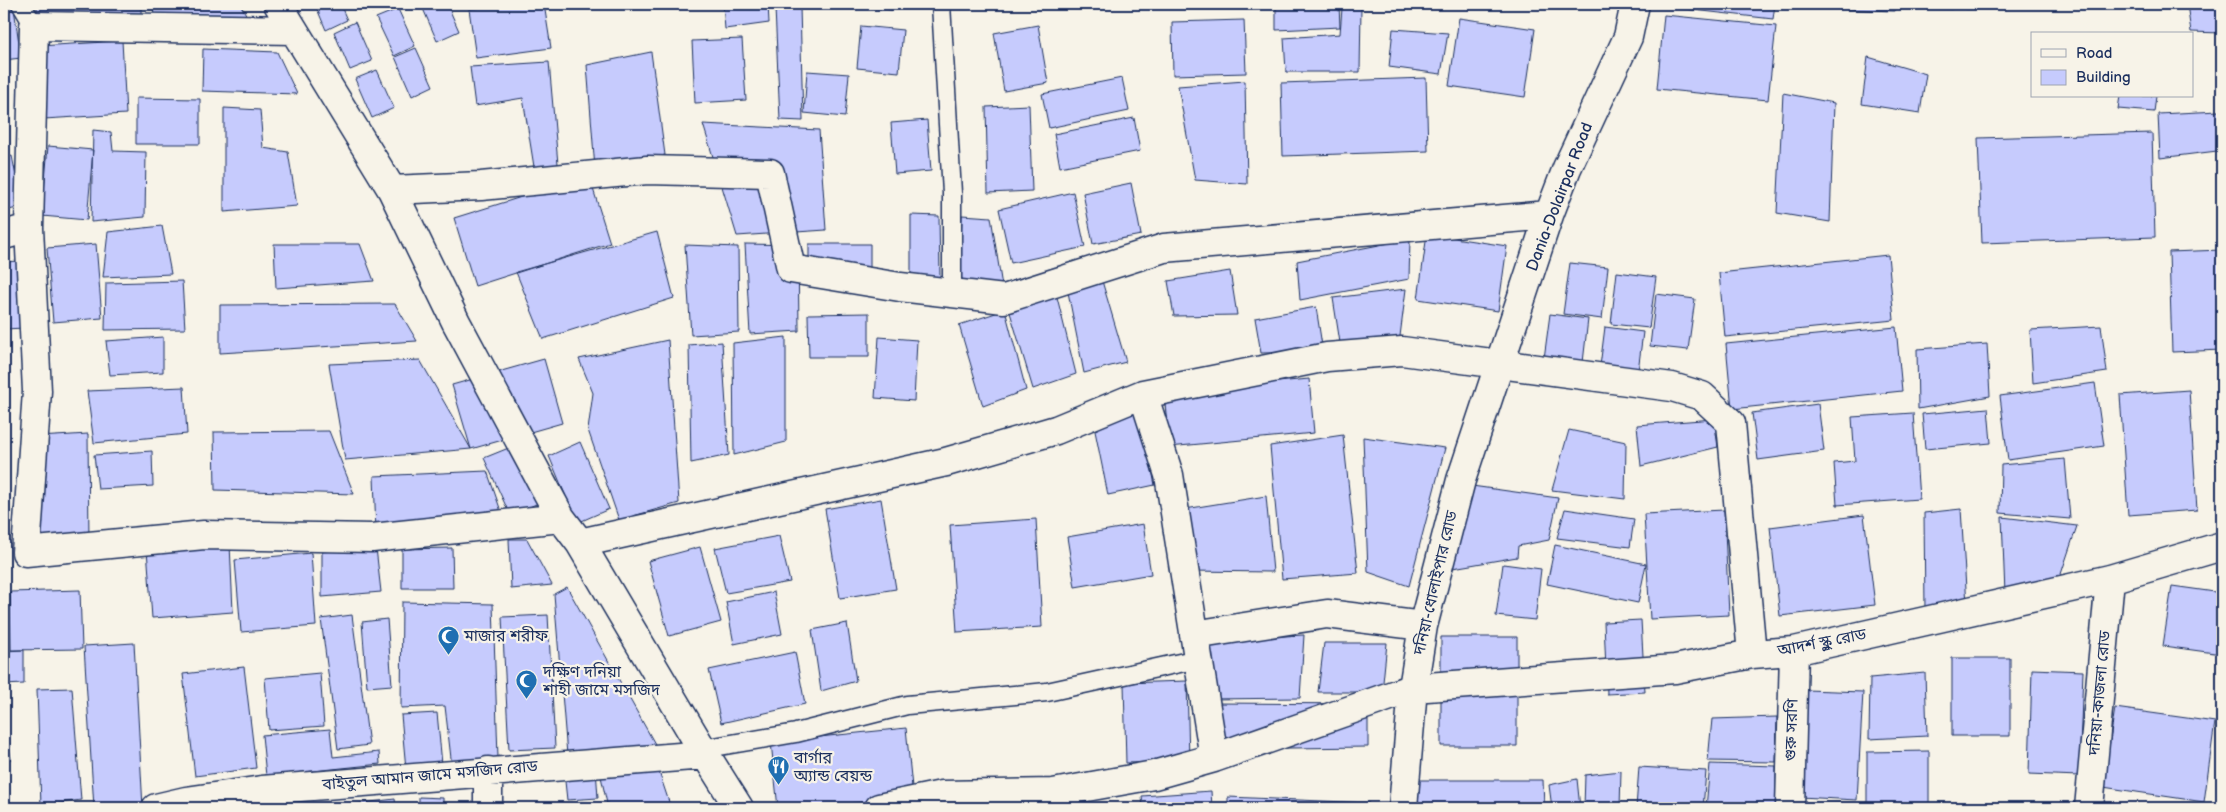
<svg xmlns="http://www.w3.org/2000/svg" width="2226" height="812" viewBox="0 0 2226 812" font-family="'Balsamiq Sans','Noto Sans Bengali',sans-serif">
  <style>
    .building { fill: #c6cbfd; stroke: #1b2f5e }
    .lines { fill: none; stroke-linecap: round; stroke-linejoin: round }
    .lane-casing { stroke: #1b2f5e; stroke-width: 21 }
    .street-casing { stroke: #1b2f5e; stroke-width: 31 }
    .lane { stroke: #f7f3e8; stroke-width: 18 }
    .street { stroke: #f7f3e8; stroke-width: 28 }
    .labels { text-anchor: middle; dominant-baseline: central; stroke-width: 4.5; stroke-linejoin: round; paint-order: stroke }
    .street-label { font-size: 16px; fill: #1b2f5e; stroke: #f7f3e8 }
    .poi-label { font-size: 16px; fill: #1b2f5e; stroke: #f7f3e8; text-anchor: start }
  </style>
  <rect width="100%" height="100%" fill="#f7f3e8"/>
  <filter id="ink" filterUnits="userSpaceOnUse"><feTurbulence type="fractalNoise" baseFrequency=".02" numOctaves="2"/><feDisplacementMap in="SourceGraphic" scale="10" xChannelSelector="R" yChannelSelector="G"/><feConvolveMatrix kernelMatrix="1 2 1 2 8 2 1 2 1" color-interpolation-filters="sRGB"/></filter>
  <g filter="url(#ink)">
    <path class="building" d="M37,4H141V19L37,18Z
      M153,4H240L247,16L154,23Z
      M315,4H340L347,20L326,30Z
      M369,4H391L372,12Z
      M421,4H447L459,31L437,41Z
      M508,4H544L551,48L476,58L469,9Z
      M723,4H768L769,23L725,29Z
      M850,4H892V10L850,6Z
      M1276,4H1339L1340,27L1276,30Z
      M1677,4H1775L1773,19L1676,8Z
      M1847,4H1895L1894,11L1846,9Z
      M1910,4H1952V9L1910,8Z
      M1965,4H2004V7L1965,9Z
      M2187,4H2222V33L2191,32Z
      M800,7L803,121L780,120L775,8Z
      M1361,7L1360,72H1286L1284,38L1340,34L1342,8Z
      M14,8L21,58L4,60V9Z
      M398,9L415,46L394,56L376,18Z
      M1664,15L1776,26L1768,100L1657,89Z
      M1459,18L1535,29L1525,97L1449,86Z
      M1244,20L1246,73L1173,75L1172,22Z
      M355,22L372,61L350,70L334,32Z
      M1038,25L1048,83L1004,91L994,33Z
      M861,26L903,30L899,72L857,68Z
      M1393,29L1448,33L1441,74L1389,67Z
      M742,39L746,100L695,103L692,41Z
      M122,41L126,114L44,119L39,46Z
      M416,48L433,86L412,96L395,57Z
      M203,49L277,52L297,94L202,91Z
      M651,52L665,155L595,169L587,65Z
      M1868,57L1926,74L1920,113L1862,104Z
      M549,62L558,164L535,173L523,98L475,106L470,67Z
      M377,70L394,108L372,118L355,79Z
      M807,71L849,74L845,117L804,113Z
      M1122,78L1129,111L1049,128L1042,94Z
      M1426,78L1428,151L1283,156L1281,83Z
      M1245,81L1247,184L1195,180L1178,86Z
      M1783,93L1834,103L1830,222L1777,213Z
      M2120,96H2156L2154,112L2118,109Z
      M136,98L200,99V144H136Z
      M1029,105L1032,191L988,193L986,107Z
      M224,108L260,110L263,148L288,152L297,206L224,212Z
      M2219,111L2217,151L2160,158L2158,114Z
      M1134,118L1140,151L1060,167L1054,134Z
      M927,120L931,171L895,174L891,123Z
      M703,124L819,130L826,230L737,236Z
      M93,130L111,132L113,151L146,152L145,217L91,222Z
      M2152,133L2155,237L1982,243L1978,138Z
      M48,146L93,150L87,220L42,216Z
      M12,156L22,207L4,211V158Z
      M589,176L610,243L475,286L454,218Z
      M1131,183L1141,235L1093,244L1083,193Z
      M1073,192L1085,247L1011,263L999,209Z
      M911,215L939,216L940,280L911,278Z
      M962,215L991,217L1004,299L959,297Z
      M162,226L171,274L103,277L108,232Z
      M657,232L674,298L543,339L516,272Z
      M1427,234L1507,246L1498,311L1418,299Z
      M1410,239L1409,279L1300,300L1297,261Z
      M96,244L102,318L53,322L47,248Z
      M274,244H360L374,281L276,288Z
      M745,244L798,245L799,331L750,334Z
      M809,244H870V287H809Z
      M685,245L738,247L739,332L691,335Z
      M2222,250V350L2172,352L2169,252Z
      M1888,255L1894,320L1725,337L1719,273Z
      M20,261L25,328L4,329V262Z
      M1570,263L1608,267L1602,319L1563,314Z
      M1230,271L1237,315L1174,316L1168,281Z
      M1617,272L1656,277L1649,328L1611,324Z
      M182,281L185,329L105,330L106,283Z
      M1102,281L1126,362L1084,373L1068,292Z
      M1406,289L1399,344L1341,349L1333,298Z
      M1056,293L1076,374L1033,389L1009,309Z
      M1656,294L1695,299L1688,350L1650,346Z
      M395,304L417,341L220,353V305Z
      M1316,307L1323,352L1261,353L1255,318Z
      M1005,310L1026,390L983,406L959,325Z
      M869,313V357H809L808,314Z
      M1550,314L1588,319L1582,371L1543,366Z
      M2101,326L2107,372L2033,383L2030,330Z
      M1605,327L1643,332L1637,379L1599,374Z
      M1896,327L1902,391L1732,409L1726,344Z
      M163,337V372L110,375L106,341Z
      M786,337V442L734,455L733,343Z
      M879,337L917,340L914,401L875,398Z
      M668,340L679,503L619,520L588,430L593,393L579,359Z
      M722,342L729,455L691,463L689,345Z
      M1987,344L1990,396L1918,409L1917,349Z
      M544,359L562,423L471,449L452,385Z
      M420,360L471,449L345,460L329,364Z
      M1309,379L1314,433L1169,447L1164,393Z
      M2095,383L2104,446L2008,460L2000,396Z
      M184,387L187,434L94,443L87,391Z
      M2189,390L2197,510L2128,515L2120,395Z
      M1818,404L1824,451L1758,460L1752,413Z
      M1988,408L1991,443L1925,449L1922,414Z
      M1140,411L1155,485L1108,495L1093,421Z
      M1913,413L1919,499L1837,505L1834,463L1855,461L1852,417Z
      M1714,419L1718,447L1641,466L1637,425Z
      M1569,430L1626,442L1625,499L1552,490Z
      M329,431L354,494L215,490L214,432Z
      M88,434L89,543H40L39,437Z
      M1343,435L1358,573L1282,579L1270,446Z
      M1363,437L1445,448L1409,586L1368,572Z
      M580,442L609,509L577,523L549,456Z
      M516,445L541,502L510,515L484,458Z
      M152,451L153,486L98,489L94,455Z
      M2065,459L2070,519L2000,513L2001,465Z
      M487,471L503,517L376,533L374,476Z
      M1472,486L1558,498L1549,540L1518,546L1517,557L1447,569Z
      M1266,496L1273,572L1189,571L1185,509Z
      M881,499L896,589L840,598L825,509Z
      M1565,509L1634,519L1630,547L1557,538Z
      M1961,509L1967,605L1925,610L1924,513Z
      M1724,510L1729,615L1650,619L1644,514Z
      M1864,515L1875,605L1780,616L1770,527Z
      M2002,517L2077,526L2057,586L2005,594Z
      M1036,519L1042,627L957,632L950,525Z
      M1143,524L1151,574L1075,587L1067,537Z
      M779,536L790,582L726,593L715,548Z
      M509,539H527L552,585L511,589Z
      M230,544L233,612L152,618L147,549Z
      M1555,545L1646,564L1638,603L1547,584Z
      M700,547L721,622L669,636L648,561Z
      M376,548L381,592L322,597V552Z
      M452,548L453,588H402V549Z
      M311,553L316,626L241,632L235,560Z
      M1503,564L1541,569L1535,620L1496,616Z
      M2172,586L2222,593V654L2163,646Z
      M567,587L660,753L567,755L554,594Z
      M80,590L82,649L11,650L10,592Z
      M774,592L782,634L734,644L726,602Z
      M402,602L493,604L498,758L452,767L445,706L401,708Z
      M352,615L369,745L338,749L321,619Z
      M548,615L555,748L509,750L502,617Z
      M387,619L392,685L367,687L362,622Z
      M1641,620L1645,692L1607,694L1604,622Z
      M847,623L856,681L821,691L812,630Z
      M1304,635L1300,698L1212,699L1207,640Z
      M1441,637H1517V746H1441Z
      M134,643L143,808H94L84,646Z
      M1324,643H1387L1382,692H1318Z
      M24,650V684L4,685V651Z
      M795,652L805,704L721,723L709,670Z
      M1952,658H2010V736H1952Z
      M244,667L256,768L195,776L183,674Z
      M2032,669L2083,671L2079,776L2029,774Z
      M320,673L324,726L269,730L265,678Z
      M1925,673L1927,736L1869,739L1870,678Z
      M1187,681L1189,761L1126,763L1124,683Z
      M72,688L81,800L41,806L37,689Z
      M1806,690L1863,692L1857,800L1800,797Z
      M1213,703L1368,704V747L1215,749Z
      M2115,708L2215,722L2204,802L2103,787Z
      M4,713L11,759L4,760Z
      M437,713L442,764L406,769L401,715Z
      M1777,717L1776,762L1708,761L1712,719Z
      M906,728L913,797L806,808H778L771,742Z
      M330,729L333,757L379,752L380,764L266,776L262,735Z
      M1929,751V808H1867V752Z
      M1710,764L1776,766V808H1706Z
      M1639,767L1706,771L1703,808H1636Z
      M596,769L598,798L567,800L564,772Z
      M1621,771L1620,808H1584L1585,775Z
      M600,772H659L671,808H608Z
      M1577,779L1580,808H1552L1549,785Z
      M1412,780H1543L1544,808H1409Z
      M1211,791L1212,808H1143L1142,796Z
      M419,797L443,798V808H419Z
      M1228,797L1369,803L1368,808H1228Z
      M395,799L396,808H346V805Z
      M1856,803L1857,808H1793V804Z
      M572,804L594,806V808H572Z"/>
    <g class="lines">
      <defs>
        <path id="lane" d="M21,4L34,26
          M941,4L952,193V293
          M702,749L796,733L907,705L1047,692L1198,659"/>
        <path id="street" d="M278,4L392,190L456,322L561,518L580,543L702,749L739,808
          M392,190L481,186L647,170L770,173L791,269L900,287L1004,299L1164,248L1549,215
          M29,228L34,26L293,30
          M4,235L29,228L37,391L26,552L204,535L372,538L561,518
          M1143,394L1169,475L1214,758L1413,688L1675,669L1752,654L1794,651L2110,579L2222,546
          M580,543L946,462L1056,430L1143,394L1327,357L1402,351L1672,387L1702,396L1731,423L1752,654
          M1194,635L1327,614L1423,626
          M156,808L186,801L262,790L705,755
          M488,808V771
          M879,808L942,795L1053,793L1154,775L1214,758
          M1403,808L1413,688L1423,626L1461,480L1549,215L1567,168L1628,37L1635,4
          M1790,808L1794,651
          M2089,808L2110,579"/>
      </defs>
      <use href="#lane" class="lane-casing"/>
      <use href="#street" class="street-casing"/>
      <use href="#lane" class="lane"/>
      <use href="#street" class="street"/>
    </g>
  </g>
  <defs>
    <symbol id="mosque-pin" viewBox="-11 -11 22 30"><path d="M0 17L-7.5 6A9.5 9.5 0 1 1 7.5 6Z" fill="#1f6fb2" stroke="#f7f3e8"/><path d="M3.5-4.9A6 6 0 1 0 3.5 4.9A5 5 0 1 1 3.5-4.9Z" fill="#fff"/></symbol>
    <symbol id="restaurant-pin" viewBox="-11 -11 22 30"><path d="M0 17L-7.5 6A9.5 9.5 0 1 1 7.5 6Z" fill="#1f6fb2" stroke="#f7f3e8"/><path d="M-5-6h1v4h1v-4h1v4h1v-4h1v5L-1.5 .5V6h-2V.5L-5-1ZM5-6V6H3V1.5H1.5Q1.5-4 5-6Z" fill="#fff"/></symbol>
  </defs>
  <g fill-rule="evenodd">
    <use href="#mosque-pin" x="436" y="624" width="25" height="34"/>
    <use href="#mosque-pin" x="514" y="668" width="25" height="34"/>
    <use href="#restaurant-pin" x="766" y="754" width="25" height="34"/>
  </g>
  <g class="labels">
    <g class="street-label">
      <text transform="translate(1560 197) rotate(-69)">Dania-Dolairpar Road</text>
      <text transform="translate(1436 583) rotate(-77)">দনিয়া-ধোলাইপার রোড</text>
      <text transform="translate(1822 643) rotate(-11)">আদর্শ স্কুল রোড</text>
      <text transform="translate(2100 693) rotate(-85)">দনিয়া-কাজলা রোড</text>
      <text transform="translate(1792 730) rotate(-88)">গুরু সরণি</text>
      <text transform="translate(430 776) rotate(-5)">বাইতুল আমান জামে মসজিদ রোড</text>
    </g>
    <g class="poi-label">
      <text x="464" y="636">মাজার শরীফ</text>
      <text x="543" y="672">দক্ষিণ দনিয়া<tspan x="543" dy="18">শাহী জামে মসজিদ</tspan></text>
      <text x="794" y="758">বার্গার<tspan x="794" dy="18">অ্যান্ড বেয়ন্ড</tspan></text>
    </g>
  </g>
  <rect width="2226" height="812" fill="none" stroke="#f7f3e8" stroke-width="20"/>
  <rect x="10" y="10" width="2206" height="792" fill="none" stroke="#1b2f5e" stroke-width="2" filter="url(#ink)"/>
  <rect x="2031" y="32" width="162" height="65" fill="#f7f3e8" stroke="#9fa5b1"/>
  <rect x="2041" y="49" width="25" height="8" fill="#f7f3e8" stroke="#9fa5b1"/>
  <text x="2076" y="58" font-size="15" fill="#1b2f5e">Road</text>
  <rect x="2041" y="70" width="25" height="15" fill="#c6cbfd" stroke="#9fa5b1"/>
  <text x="2076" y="82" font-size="15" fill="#1b2f5e">Building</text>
</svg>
